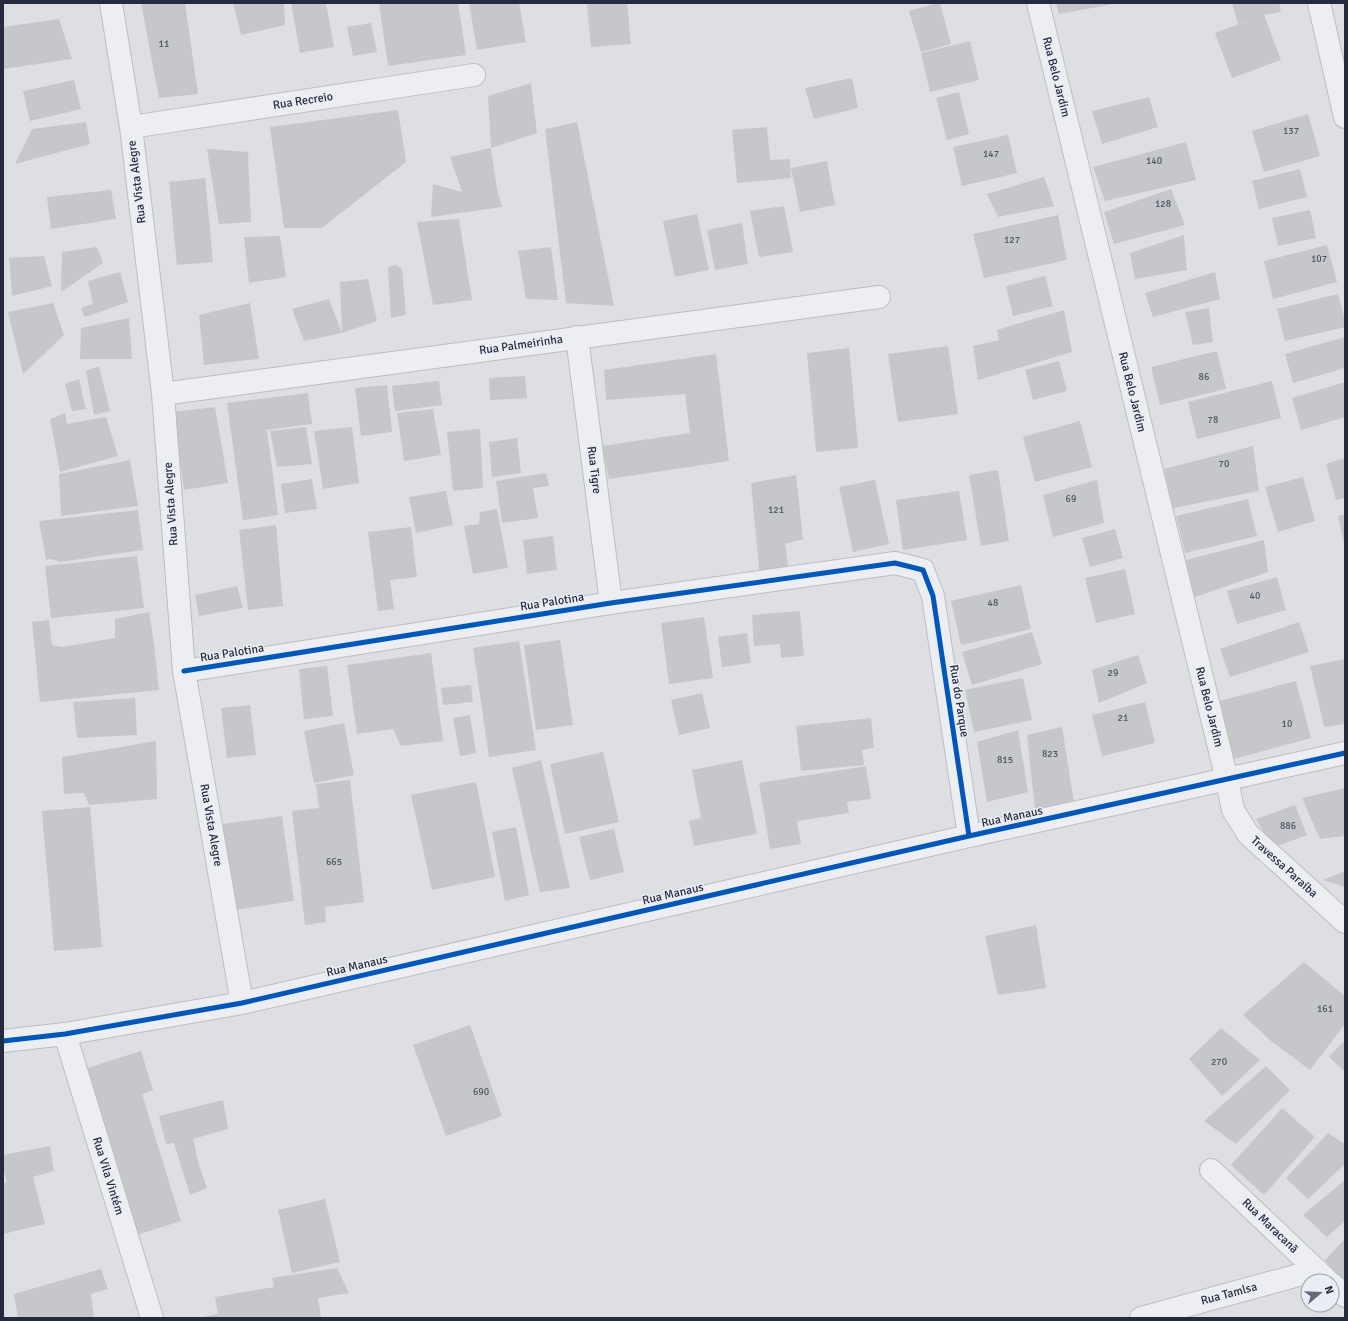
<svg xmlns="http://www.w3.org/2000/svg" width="1348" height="1321" viewBox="0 0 1348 1321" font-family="Signika,sans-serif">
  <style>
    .building { fill: #c6c7cb }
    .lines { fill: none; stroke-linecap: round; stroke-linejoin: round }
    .minor-casing { stroke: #bcbdc1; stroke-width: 24 }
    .minor { stroke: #edeef1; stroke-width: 22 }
    .cycleway-casing { stroke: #eaedf4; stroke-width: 8 }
    .cycleway { stroke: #0057b8; stroke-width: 5 }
    .labels { text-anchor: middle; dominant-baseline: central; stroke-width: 3; stroke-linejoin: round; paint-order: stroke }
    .number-label { font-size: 10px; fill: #4e5361 }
    .street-label { font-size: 12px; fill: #252b3d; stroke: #eaedf4 }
  </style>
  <rect width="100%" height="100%" fill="#dedfe3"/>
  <path class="building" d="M141,3H185L198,94L159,98Z
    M233,3H284L285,25L241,35Z
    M291,3H326L334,47L300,53Z
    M379,3H458L466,55L388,66Z
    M469,3H519L526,42L477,50Z
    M599,3H627L631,44L591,47L587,4Z
    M937,3H940L951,44L921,52L909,11Z
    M1056,3H1114V4L1059,14Z
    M1232,3H1279L1281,12L1264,15L1281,60L1232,78L1215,33L1253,19L1238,24Z
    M59,19L72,59L3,69V27Z
    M371,23L377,52L353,56L347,27Z
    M970,41L979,80L930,92L921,53Z
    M852,78L858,108L814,119L805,88Z
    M74,80L81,109L30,121L23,91Z
    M531,83L537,133L491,148L488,96Z
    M959,92L969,134L947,140L936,98Z
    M1149,97L1158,127L1102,144L1092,111Z
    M398,110L406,162L322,228H284L270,127Z
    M1308,114L1320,156L1264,172L1252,131Z
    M86,122L90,144L15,164L32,129Z
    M577,122L614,306L566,303L545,129Z
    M767,127L770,160L790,159L791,178L737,183L732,130Z
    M1008,135L1017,173L962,186L953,147Z
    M1186,142L1196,180L1105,201L1093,167Z
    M491,148L497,189L502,207L431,217L433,184L462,192L450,157Z
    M207,149L248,152L251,222L219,224Z
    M827,161L835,205L800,212L791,168Z
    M1300,169L1307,197L1259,209L1252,181Z
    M1044,177L1054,206L998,217L987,194Z
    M205,178L213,262L177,265L169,182Z
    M1171,189L1185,225L1114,244L1104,212Z
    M111,190L116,219L51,229L47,197Z
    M784,206L793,252L759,257L750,211Z
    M1310,210L1316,238L1278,246L1272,218Z
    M697,214L709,270L675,277L663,221Z
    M1058,215L1067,260L984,278L973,234Z
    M459,219L472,300L433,305L417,222Z
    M742,223L748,264L715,270L707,230Z
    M1184,235L1187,270L1135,279L1130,253Z
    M280,236L286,277L249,283L244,237Z
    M1327,245L1337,282L1273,299L1264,261Z
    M97,247L103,263L61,292L62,252Z
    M551,247L558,300L526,299L518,251Z
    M44,256L52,286L12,296L9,258Z
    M396,265L402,269L406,315L391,318L388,267Z
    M120,272L128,302L85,317L81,308L93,304L88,281Z
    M1215,272L1220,299L1153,317L1145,293Z
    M1045,276L1053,306L1013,316L1006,286Z
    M368,279L377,321L342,333L340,282Z
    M1338,294L1345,320V327L1285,341L1277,309Z
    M329,299L342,333L304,341L292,309Z
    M53,303L64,335L23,374L8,312Z
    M250,303L259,359L204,365L199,315Z
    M1209,308L1213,342L1193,345L1185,312Z
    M1064,310L1072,352L978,380L973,346L999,340L997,330Z
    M129,318L132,359H80L81,328Z
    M1345,337V368L1293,383L1285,354Z
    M948,346L958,414L898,422L888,354Z
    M849,348L858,448L816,452L807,353Z
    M1217,351L1226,389L1160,405L1151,367Z
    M716,354L729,461L609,479L602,446L690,433L685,394L606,400L604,370Z
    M1059,361L1067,391L1033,400L1025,370Z
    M99,366L110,411L94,415L86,371Z
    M525,376L527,398L490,400L489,378Z
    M79,379L86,409L72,411L65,384Z
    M439,381L442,405L395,411L392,386Z
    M1272,381L1281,418L1197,439L1188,402Z
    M1345,382V417L1301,430L1292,398Z
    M387,385L392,432L361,436L355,388Z
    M308,393L312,424L267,430L278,515L243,520L227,403Z
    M215,407L228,483L184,490L173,412Z
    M433,409L441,455L404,461L397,413Z
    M65,413L67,424L106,417L118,456L60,472L50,419Z
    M1080,421L1092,467L1035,482L1023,437Z
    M306,427L312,464L277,467L270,431Z
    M352,427L359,483L323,489L314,431Z
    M480,429L483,488L453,491L447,432Z
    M517,438L521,473L492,477L489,442Z
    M1253,446L1259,491L1173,508L1164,469Z
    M1345,458V498L1336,500L1326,464Z
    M130,460L138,506L61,516L59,474Z
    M998,470L1009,541L981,546L969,475Z
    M546,473L549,486L533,488L538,518L502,523L496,481Z
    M796,475L803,539L785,544L789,571L760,578L751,483Z
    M1303,477L1315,521L1278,532L1265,487Z
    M312,479L317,509L285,513L281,484Z
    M875,480L889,544L853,552L839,487Z
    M1097,480L1104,523L1053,537L1043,495Z
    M446,491L453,525L416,533L409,497Z
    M959,491L967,540L903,550L896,500Z
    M1248,499L1257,536L1185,553L1176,516Z
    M497,509L508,568L473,574L464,526L479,524L480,512Z
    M138,510L143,550L60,562L51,559L46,560L39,521Z
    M1345,514V543H1344L1338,516Z
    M276,525L283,606L248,610L239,530Z
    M411,527L417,577L390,580L394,609L378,611L368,532Z
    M1115,529L1123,558L1090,567L1082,538Z
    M553,536L557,570L527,574L523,540Z
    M1264,540L1268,572L1192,598L1186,560Z
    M137,556L144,608L51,618L45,566Z
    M1125,569L1135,614L1096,623L1085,578Z
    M1277,577L1286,610L1237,624L1227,591Z
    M1021,585L1031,629L961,645L951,601Z
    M237,586L243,608L199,616L195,595Z
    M800,611L804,656L781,658L780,644L754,646L752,615Z
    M149,612L154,644L159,690L40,702L32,622L49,620L52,645L62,647L115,638V619Z
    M704,617L713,678L669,684L661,623Z
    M1299,622L1309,652L1230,677L1220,649Z
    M1032,632L1042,664L972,685L962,652Z
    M747,633L751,663L722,667L718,637Z
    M560,640L573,725L536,730L524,645Z
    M519,641L536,750L489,757L473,648Z
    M431,653L443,741L401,746L393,729L357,734L347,665Z
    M1138,655L1147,683L1099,703L1092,670Z
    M1345,659V724L1324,727L1310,666Z
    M327,666L333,716L304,719L299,669Z
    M1023,678L1032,720L974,732L965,690Z
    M1296,681L1311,738L1234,759L1219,701Z
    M471,685L473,702L443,705L441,688Z
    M702,693L710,728L679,735L671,700Z
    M135,698L137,735L77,738L73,702Z
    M1145,702L1155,743L1102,756L1092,715Z
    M250,705L256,755L227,758L221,708Z
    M470,715L476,753L460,756L453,718Z
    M871,718L874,748L862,750L864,765L801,771L796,726Z
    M344,723L354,775L314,783L304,731Z
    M1062,727L1074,803L1035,810L1027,735Z
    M1018,730L1028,792L987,802L977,742Z
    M156,741L157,799L89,805L84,793L64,794L62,757Z
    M603,752L619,822L565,834L550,764Z
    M541,760L570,888L540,892L512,768Z
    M742,760L757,834L694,846L689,821L701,818L692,770Z
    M866,766L871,799L847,802L849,813L797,821L801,844L770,849L759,783Z
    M350,780L364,902L325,907L326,922L305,925L292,811L319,808L316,784Z
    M476,782L495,877L432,890L411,795Z
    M1345,788V836L1320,839L1302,798Z
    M1295,805L1307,835L1273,848L1256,819Z
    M90,807L102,947L54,951L42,811Z
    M282,816L294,901L234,910L222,824Z
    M516,827L529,895L505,901L492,832Z
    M614,829L624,872L590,880L579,837Z
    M1345,871V891L1343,886L1323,880Z
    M1036,925L1046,988L998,995L985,936Z
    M1304,962L1345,996V1024L1310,1070L1271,1041L1243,1015Z
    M470,1025L502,1116L446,1136L413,1045Z
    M1221,1028L1260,1060L1222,1096L1189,1059Z
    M1345,1040V1072L1329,1057Z
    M141,1051L153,1090L142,1094L181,1221L133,1236L81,1070Z
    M1266,1066L1290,1090L1236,1144L1204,1121Z
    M223,1100L228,1129L193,1139L199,1165L207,1188L190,1195L174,1143L166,1144L159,1116Z
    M1282,1108L1315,1137L1264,1195L1231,1165Z
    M1328,1133L1345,1144V1164L1308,1199L1286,1178Z
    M50,1146L54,1171L33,1177L45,1224L3,1234V1183L7,1182L3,1169V1155Z
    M1345,1180V1221L1327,1237L1303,1215Z
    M325,1199L340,1262L292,1273L278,1210Z
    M1345,1239V1284L1344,1285L1325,1260Z
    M337,1268L349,1293L318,1298L321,1318H198L218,1314L215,1297L274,1287L272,1278Z
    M101,1269L108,1289L91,1294L94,1318H18L14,1294Z"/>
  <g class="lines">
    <defs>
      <path id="minor" d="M111,3L131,127L163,394L184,671L242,1003
        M1038,3L1227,780L1233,810L1248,834L1345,922
        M1319,3L1345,117
        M131,127L474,75
        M577,337L611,603
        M163,394L879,297
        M184,671L611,603L895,563L923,570L933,596L969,836
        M65,1034L152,1318
        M3,1041L65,1034L242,1003L969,836L1345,753
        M1211,1170L1328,1281
        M1332,1284L1345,1296
        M1141,1318L1317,1270"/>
    </defs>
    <use href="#minor" class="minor-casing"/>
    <use href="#minor" class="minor"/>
    <defs>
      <path id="cycleway" d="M184,671L611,603L895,563L923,570L933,596L969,836
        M3,1041L65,1034L242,1003L969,836L1345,753"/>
    </defs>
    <use href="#cycleway" class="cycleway-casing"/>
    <use href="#cycleway" class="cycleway"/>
  </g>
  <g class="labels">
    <g class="number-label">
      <text x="164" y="44">11</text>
      <text x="1291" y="131">137</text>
      <text x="991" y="154">147</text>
      <text x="1154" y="161">140</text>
      <text x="1163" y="204">128</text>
      <text x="1012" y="240">127</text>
      <text x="1319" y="259">107</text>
      <text x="1204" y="377">86</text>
      <text x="1213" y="420">78</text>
      <text x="1224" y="464">70</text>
      <text x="1071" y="499">69</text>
      <text x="776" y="510">121</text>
      <text x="1255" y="596">40</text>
      <text x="993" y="603">48</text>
      <text x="1113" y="673">29</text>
      <text x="1123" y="718">21</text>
      <text x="1287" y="724">10</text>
      <text x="1050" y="754">823</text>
      <text x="1005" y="760">815</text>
      <text x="1288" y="826">886</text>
      <text x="334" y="862">665</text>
      <text x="1325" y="1009">161</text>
      <text x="1219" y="1062">270</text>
      <text x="481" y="1092">690</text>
    </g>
    <g class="street-label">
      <text transform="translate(1056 77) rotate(76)">Rua Belo Jardim</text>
      <text transform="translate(303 101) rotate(-9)">Rua Recreio</text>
      <text transform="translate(137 182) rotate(-97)">Rua Vista Alegre</text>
      <text transform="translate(521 345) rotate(-8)">Rua Palmeirinha</text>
      <text transform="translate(1132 392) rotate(76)">Rua Belo Jardim</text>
      <text transform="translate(594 470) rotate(83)">Rua Tigre</text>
      <text transform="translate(171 504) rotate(-94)">Rua Vista Alegre</text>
      <text transform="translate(552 602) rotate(-9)">Rua Palotina</text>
      <text transform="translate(232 653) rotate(-9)">Rua Palotina</text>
      <text transform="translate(959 701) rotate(81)">Rua do Parque</text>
      <text transform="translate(1209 707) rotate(76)">Rua Belo Jardim</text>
      <text transform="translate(1012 817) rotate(-12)">Rua Manaus</text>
      <text transform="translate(211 825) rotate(80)">Rua Vista Alegre</text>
      <text transform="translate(1284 867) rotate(42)">Travessa Paraíba</text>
      <text transform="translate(673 894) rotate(-13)">Rua Manaus</text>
      <text transform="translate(357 966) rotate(-13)">Rua Manaus</text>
      <text transform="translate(108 1176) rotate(73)">Rua Vila Vintém</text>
      <text transform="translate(1270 1226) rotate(44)">Rua Maracanã</text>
      <text transform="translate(1229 1294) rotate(-15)">Rua Tamlsa</text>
    </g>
  </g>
  <rect width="1348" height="1321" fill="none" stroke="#252b3d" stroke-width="8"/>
  <g transform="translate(1320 1293) rotate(71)"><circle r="19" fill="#eaedf4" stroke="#9b9fab"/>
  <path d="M0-3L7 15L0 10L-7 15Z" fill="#666a77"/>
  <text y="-6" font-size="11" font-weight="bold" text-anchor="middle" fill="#252b3d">N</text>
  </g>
</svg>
